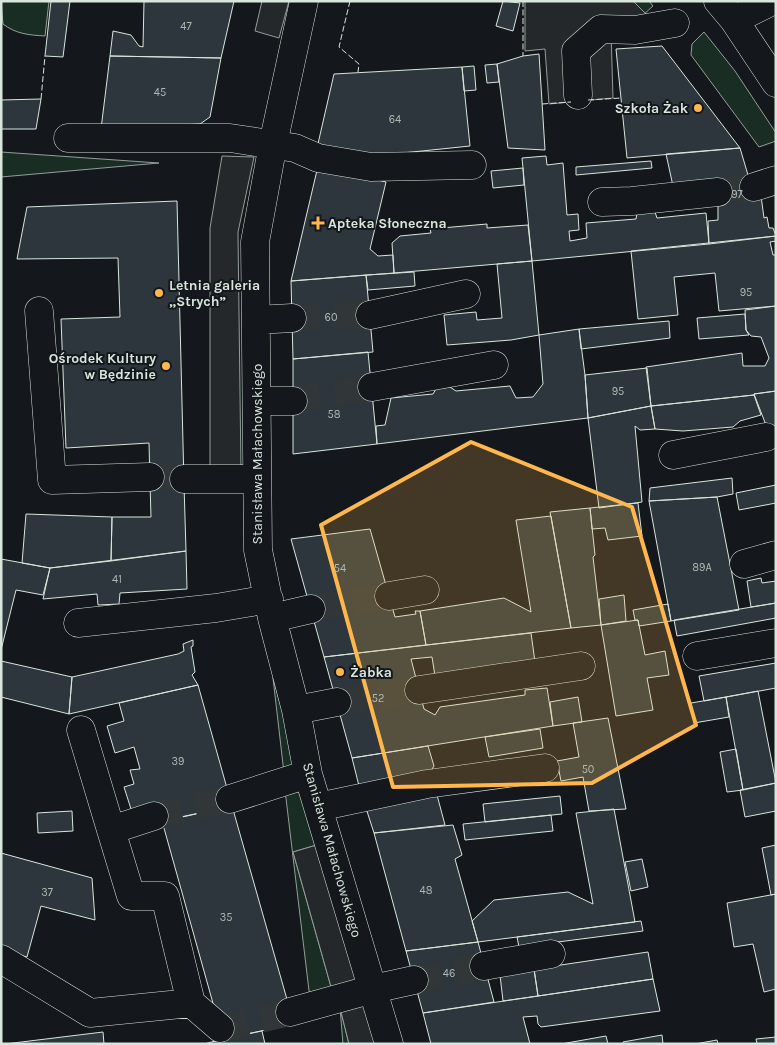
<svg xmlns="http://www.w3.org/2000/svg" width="777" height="1045" viewBox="0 0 777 1045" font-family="Karla,sans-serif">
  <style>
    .green { fill: #1a2d24; stroke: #939e99 }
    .parking { fill: #24282b; stroke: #939e99 }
    .building { fill: #2c363c; stroke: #d8e6dc }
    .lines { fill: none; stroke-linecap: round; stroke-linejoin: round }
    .minor-tunnel { stroke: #313739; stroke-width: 28; stroke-dasharray: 28 14; stroke-linecap: butt }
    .minor-casing { stroke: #d8e6dc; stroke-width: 29 }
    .minor { stroke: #14181c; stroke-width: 28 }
    .fence { stroke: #d8e6dc; stroke-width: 1; stroke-dasharray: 6 2.5; stroke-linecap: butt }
    .marked { fill: #ffb74d; fill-opacity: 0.2; stroke: #ffb74d; stroke-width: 4; stroke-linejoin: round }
    .poi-dot { fill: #ffb74d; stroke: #14181c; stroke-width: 2 }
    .labels { text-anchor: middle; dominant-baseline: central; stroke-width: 4; stroke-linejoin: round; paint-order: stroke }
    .number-label { font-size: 11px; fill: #adbab4 }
    .poi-label { font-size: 14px; font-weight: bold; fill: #d8e6dc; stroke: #14181c; text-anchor: start }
    .street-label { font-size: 14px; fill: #d8e6dc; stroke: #14181c }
  </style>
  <rect width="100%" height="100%" fill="#14181c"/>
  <path class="green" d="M1,1H49L45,36C29,35 16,34 3,24Z
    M629,1H649L653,6L642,16Z
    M704,32L735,71L776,133V141L759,147L691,55L692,44Z
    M1,152L159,163L1,177Z
    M273,678L299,769L284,773Z
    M302,785L320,844L293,852L333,994L310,999L285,790Z
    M340,1008L349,1044H343Z"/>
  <path class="parking" d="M262,1H289L279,38L255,31Z
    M525,1H633L660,28L611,32L613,98L549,104L545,49L525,51Z
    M222,156L254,157L238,232L241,473L210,474V228Z
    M320,844L360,985L333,994L293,852Z
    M367,1001L378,1044H349L340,1008Z"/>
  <path class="building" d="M51,1H70L63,57L45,56Z
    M144,1H234L221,58L110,56L113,31L131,35L139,46L143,47Z
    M503,1L520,3L513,31L496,26Z
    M662,46L740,148L627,158L616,49Z
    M539,54L545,150L508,148L497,64L523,56Z
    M110,56L221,58L210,117L200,124L101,129Z
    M497,64L499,82L487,83L485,65Z
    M474,66L476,90L464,91L462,67Z
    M462,67L470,146L345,159L317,148L334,74Z
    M41,99L36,129H1V100Z
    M740,148L748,175L753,180L761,196L764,218L767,217L769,228H773L776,236L709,244L708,221L718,220V183L673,186L666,154Z
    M546,156L547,165L563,163L567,215L578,214L579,230L569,231L570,241L587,238L586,223L636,219L637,213L655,212L657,218L706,213L709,244L532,261L522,158Z
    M651,161L652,168L576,175V167Z
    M318,166L386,182L370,249L378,256L393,255L394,273L291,281Z
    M523,168L524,185L493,188L491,171Z
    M177,201L184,484L150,483L149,443L66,448L61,319L120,317L118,258L17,259L27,207Z
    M487,224V228L528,225L532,261L394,273L392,243L400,236L431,233L430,229Z
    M776,236V241L770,242L773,255H776V306L719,311L715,273L674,277L678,315L638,319L631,251Z
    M532,261L539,335L511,340L447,345L444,315L476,312L477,320L502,318L497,264Z
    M414,272L415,286L368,290L366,275Z
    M366,275L373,352L293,359L291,281Z
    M776,306V391L754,394V395L651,406L646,367L742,353L743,366H765L769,358L761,337L751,336L746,330L745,310Z
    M745,314L746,330L749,335L699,339L697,318Z
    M669,321L670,338L581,349L579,329Z
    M579,329L585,375L588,418L377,444L376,426L385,425L391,398L433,394L436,389L450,387L456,391L510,386L516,398L533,397L543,384L539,335Z
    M368,352L377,444L293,454V359Z
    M647,368L651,406L588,418L585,375Z
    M776,391V451L754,394Z
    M754,395L761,415L740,421L733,427L683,431L655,429L651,406Z
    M651,406L655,429L640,430L635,426L642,502L599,508L588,418Z
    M732,478L733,494L717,497L649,501L650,488Z
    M150,483L184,484L186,551L111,561L112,517H151Z
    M776,485V503L739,510L736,493Z
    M717,497L739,610L671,621L649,501Z
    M638,503L642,536L608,540L605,528L592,529L590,508Z
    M590,508L595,555L593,557L601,625L571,628L550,512Z
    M26,514L112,517L111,561L50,568L22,563Z
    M551,516L571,628L426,645L420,611L504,598L531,612L516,520Z
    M370,529L395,617L416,614L415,611H420L426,645L324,657L291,539Z
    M186,551L187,589L120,593L119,604L98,605L97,594L43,599L50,568Z
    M1,559L50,568L43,595L16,590L1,650Z
    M761,578L762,583L776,581V603L751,607L747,581Z
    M624,595L626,621L601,625L599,599Z
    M776,603V618L677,636L674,620Z
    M668,604L671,621L639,626L638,620H635L633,610Z
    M638,620L645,655L665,651L669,675L647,678L653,710L616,716L601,625Z
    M531,633L535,662L435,676L432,657L411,659L424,709L435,715L440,707L525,695V690L547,688L553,726L352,758L324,657Z
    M193,640V646L191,647L195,672L192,675L198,685L69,714L72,677L178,654L184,651L183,644Z
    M1,661L72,677L69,714L1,697Z
    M776,663V688L704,701L699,676Z
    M198,685L232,806L155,823L131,809L124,787L134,784L130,770L140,769L134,747L115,753L107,726L124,721L119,703Z
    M758,691L776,783L743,790L726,697Z
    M578,697L582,722L553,726L550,702Z
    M726,697L729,717L694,723L691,703Z
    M608,718L626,809L589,811L583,777L561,781L557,761L579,757L573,723Z
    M540,729L543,748L489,757L485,737Z
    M428,746L434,766L428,775L359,786L352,758Z
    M736,749L743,790L727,792L720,752Z
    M776,783V811L745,817L740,790Z
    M437,795L445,825L374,833L364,802Z
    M560,796L562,814L485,822L483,804Z
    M232,806L294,1024L223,1039L162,821Z
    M614,809L635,922L478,942L472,921L494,900L568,892L593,904L576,813Z
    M72,811L73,831L38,833L37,813Z
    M551,815L553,831L465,840L463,824Z
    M453,825L462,855L455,859L478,942L406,951L374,833Z
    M776,845V894L771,895L762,848Z
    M1,853L92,878L95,920L41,906L27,957L1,950Z
    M642,859L648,887L631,891L625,862Z
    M776,894V989L764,992L753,944L734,947L727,903Z
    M641,921L643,931L519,947L517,937Z
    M478,942L494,1002L423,1013L406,951Z
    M648,952L653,979L538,996L534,969Z
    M534,969L538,996L503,1001L500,975Z
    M653,979L660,1011L541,1027L538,1024L537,1016L523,1017L530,1044H431L423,1013Z
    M262,1031L265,1044H204L223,1039Z
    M103,1032L104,1044H5Z
    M662,1035L663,1044H623V1042Z
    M606,1036L608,1044H561Z
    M776,1037V1044H757L756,1039Z
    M717,1040L718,1044H695Z"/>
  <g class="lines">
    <path class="minor-tunnel" d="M718,192L754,187
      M292,318L370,315
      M293,401L372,387
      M150,477L184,479
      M311,609L389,596
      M337,702L419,690
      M154,816L230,799
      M414,980L484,966
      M220,1028L290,1012"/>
    <defs>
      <path id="minor" d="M304,1L273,144L255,242L258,550L272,618L296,710L308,774L389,1044
        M718,1L734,20L776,83
        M734,20L772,1
        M578,95L576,51L601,29L635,30L675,23
        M68,138H230L295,148L318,158L371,167L472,165
        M754,187L776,180
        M602,202L632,201L718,192
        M39,311L52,480L150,477
        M370,315L466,294
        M256,320L292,318
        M372,387L494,365
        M257,401H293
        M673,455L766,437
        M184,479H257
        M744,564L776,555
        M389,596L425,590
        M272,618L311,609
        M78,623L216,608L269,599
        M697,656L776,643
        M419,690L581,666
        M296,710L337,702
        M81,730L111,830L154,816
        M230,799L308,774
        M318,807L427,784L545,768
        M111,830L131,896H165L191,1003
        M1,959L90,1013L191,1003L220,1028
        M484,966L551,954
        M290,1012L373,989L414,980"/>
    </defs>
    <use href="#minor" class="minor-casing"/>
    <use href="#minor" class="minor"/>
    <path class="fence" d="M350,1L339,47L359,64L358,72
      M523,1V56
      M41,99L45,56
      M588,100L621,98
      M542,104L571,102"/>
  </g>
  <path class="marked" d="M471,442L632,507L696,725L592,783L393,787L321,525Z"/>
  <g class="poi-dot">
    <circle cx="698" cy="108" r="5"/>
    <path d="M315.5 215.5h5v5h5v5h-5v5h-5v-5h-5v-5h5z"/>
    <circle cx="159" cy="293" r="5"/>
    <circle cx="166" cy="366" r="5"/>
    <circle cx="340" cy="672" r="5"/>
  </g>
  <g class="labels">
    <g class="number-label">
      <text x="186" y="26">47</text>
      <text x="160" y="92">45</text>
      <text x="395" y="119">64</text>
      <text x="737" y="194">97</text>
      <text x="746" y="292">95</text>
      <text x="331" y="317">60</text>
      <text x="618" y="391">95</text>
      <text x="334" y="414">58</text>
      <text x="702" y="567">89A</text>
      <text x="340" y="568">54</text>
      <text x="117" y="579">41</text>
      <text x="378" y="698">52</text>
      <text x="178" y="761">39</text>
      <text x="588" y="769">50</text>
      <text x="426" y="890">48</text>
      <text x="47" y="892">37</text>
      <text x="226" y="917">35</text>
      <text x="449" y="973">46</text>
    </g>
    <g class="poi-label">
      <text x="688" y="108" text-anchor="end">Szkoła Żak</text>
      <text x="328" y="223">Apteka Słoneczna</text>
      <text x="169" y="285">Letnia galeria<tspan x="169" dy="16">„Strych”</tspan></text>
      <text x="156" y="358" text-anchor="end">Ośrodek Kultury<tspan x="156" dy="16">w Będzinie</tspan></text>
      <text x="350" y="672">Żabka</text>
    </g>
    <g class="street-label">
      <text transform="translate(257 454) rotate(-90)">Stanisława Małachowskiego</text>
      <text transform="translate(332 850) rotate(74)">Stanisława Małachowskiego</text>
    </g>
  </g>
  <rect width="777" height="1045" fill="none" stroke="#d8e6dc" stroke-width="5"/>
</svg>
